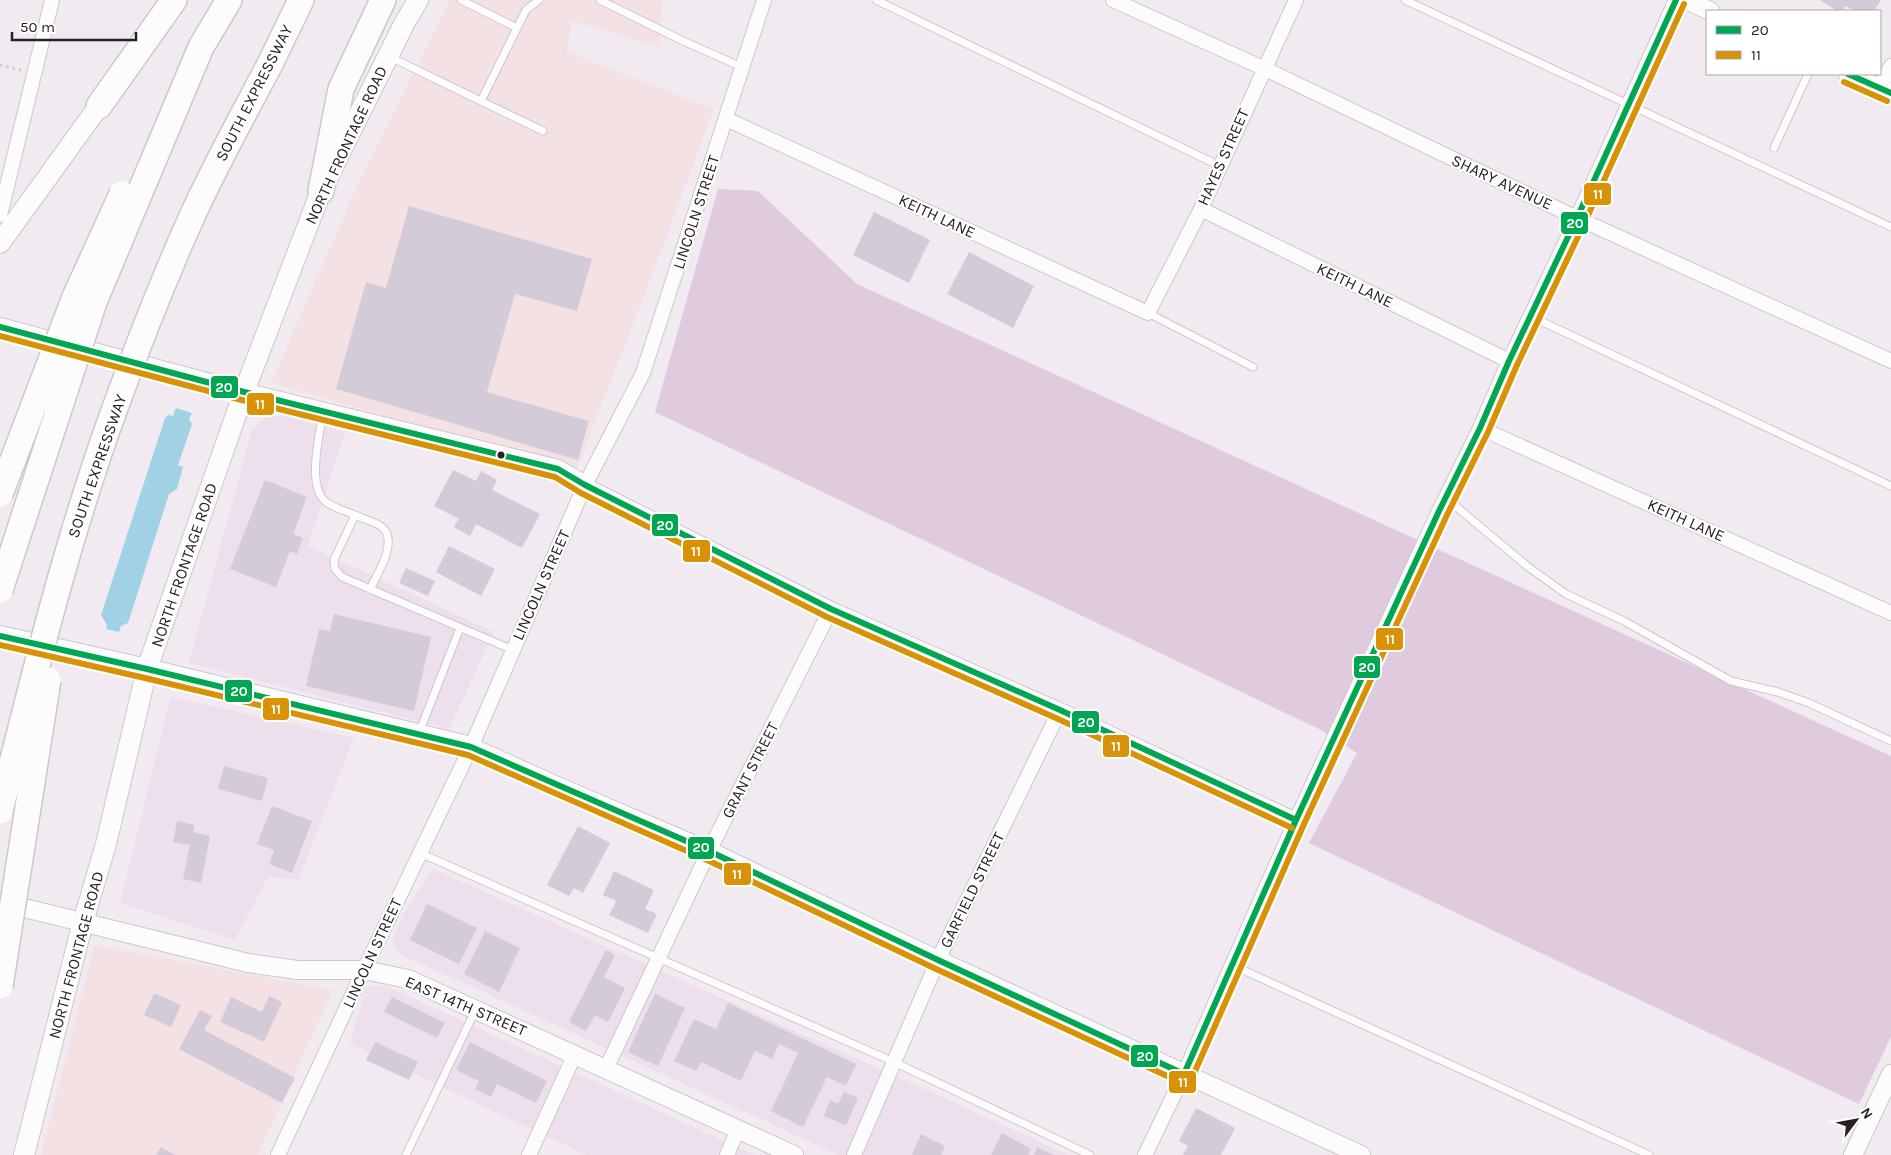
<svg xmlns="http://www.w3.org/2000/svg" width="1891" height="1155" viewBox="0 0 1891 1155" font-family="Karla,sans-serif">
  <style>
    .built { fill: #eddfec }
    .industrial { fill: #f4e1e4 }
    .green { fill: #dfcade }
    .water { fill: #a0d1e4 }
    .building { fill: #d3cbd8 }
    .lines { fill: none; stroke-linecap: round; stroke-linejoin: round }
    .service-casing { stroke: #cdc7cd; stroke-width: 9 }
    .minor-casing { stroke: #cdc7cd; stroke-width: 16 }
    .tertiary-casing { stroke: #cdc7cd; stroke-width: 20 }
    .secondary-casing { stroke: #cdc7cd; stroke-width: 22 }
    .motorway-casing { stroke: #cdc7cd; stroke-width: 28 }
    .path { stroke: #d0cdd0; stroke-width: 3; stroke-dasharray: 2.5 4; stroke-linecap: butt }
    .service { stroke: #fdfcfd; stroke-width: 7 }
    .minor { stroke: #fdfcfd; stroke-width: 14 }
    .tertiary { stroke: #fdfcfd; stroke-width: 18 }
    .secondary { stroke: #fdfcfd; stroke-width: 20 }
    .motorway { stroke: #fdfcfd; stroke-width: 25 }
    .motorway-bridge-casing { stroke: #cdc7cd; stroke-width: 28; stroke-linecap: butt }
    .motorway-bridge { stroke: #fdfcfd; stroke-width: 25 }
    .bus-1-casing { stroke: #fff; stroke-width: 10 }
    .bus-2-casing { stroke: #fff; stroke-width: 10 }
    .bus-1 { stroke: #00a651; stroke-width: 6 }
    .bus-2 { stroke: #d89206; stroke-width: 6 }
    .bus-dot { fill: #262126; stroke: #fff; stroke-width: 2 }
    .labels { text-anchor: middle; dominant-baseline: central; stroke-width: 4.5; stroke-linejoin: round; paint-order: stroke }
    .street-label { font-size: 16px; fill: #262126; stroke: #fff }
    .line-badge { stroke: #fff; stroke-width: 2 }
    .badge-label { font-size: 14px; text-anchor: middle; font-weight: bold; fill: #fff }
  </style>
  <rect width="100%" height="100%" fill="#f2eaf1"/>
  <path class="built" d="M282,415L345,432L308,546L494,632L449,729L189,663L252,430L262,419Z
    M171,697L354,738L298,880L268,877L235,940L120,903Z
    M433,869L931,1092L1068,1155H839L400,954L392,941L403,915Z
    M366,986H386L755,1155H586L350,1043Z"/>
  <path class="industrial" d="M450,0H662L660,47L572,21L567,52L714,109L653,273L576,471L271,383L358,184Z
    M94,945L333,990L258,1155H41Z"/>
  <path class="green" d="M718,189L758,191L857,284L1891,756V1037L1859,1104L1309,843L1357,753L1321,730L655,412Z"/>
  <path class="water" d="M176,408L192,413L189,419L192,424L178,465L183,467L177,489L169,494L128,623L121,626L119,632L106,629L107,625L101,615L165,418L168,415L173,416Z"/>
  <path class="building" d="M1820,0H1881L1874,11H1854L1846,6L1842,11H1837Z
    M409,206L592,259L577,311L515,294L487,392L589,421L578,460L336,389L366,282L386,288Z
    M874,212L930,240L909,283L853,255Z
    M969,252L1034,286L1013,328L947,294Z
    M453,470L476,481L481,471L497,480L492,490L540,514L522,548L476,524L470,536L454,527L459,519L434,506Z
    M265,480L307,497L293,534L303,538L297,554L290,551L276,587L230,569Z
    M449,546L495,569L481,596L436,572Z
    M406,568L435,581L428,596L399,583Z
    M334,614L431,637L414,711L306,686L319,629L330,631Z
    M224,766L268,778L262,801L218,789Z
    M272,806L312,821L292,873L269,864L274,850L257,844Z
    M177,821L195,825L193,832L210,836L201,883L183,879L190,845L173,842Z
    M578,826L610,843L583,893L574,888L569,896L547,885Z
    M614,871L654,890L645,909L657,914L648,933L609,915L616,901L603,895Z
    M427,904L477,928L459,964L410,940Z
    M485,931L520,948L499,992L464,974Z
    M606,950L615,955L604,977L625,988L608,1022L595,1015L586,1031L569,1022Z
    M154,993L181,1005L171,1027L144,1015Z
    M655,994L685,1008L658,1066L628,1052Z
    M269,996L282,1002L264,1042L220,1022L231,997L262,1012Z
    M392,997L445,1023L437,1038L384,1012Z
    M728,1003L856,1064L846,1086L827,1077L803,1127L771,1111L798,1053L779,1044L772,1059L755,1051L741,1081L701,1062L696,1071L674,1061L694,1019L716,1029Z
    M200,1010L212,1016L204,1030L295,1078L282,1103L179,1049Z
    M375,1042L418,1062L409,1080L366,1060Z
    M470,1042L547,1081L536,1103L497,1084L491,1097L475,1089L479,1081L456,1070Z
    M844,1092L858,1098L846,1125L824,1116L830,1100L838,1104Z
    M1196,1108L1235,1128L1221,1155H1183L1188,1146L1179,1141Z
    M1002,1133L1031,1149L1028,1155H991Z
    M921,1134L945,1146L941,1155H912Z
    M161,1147L175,1155H156Z
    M1037,1147L1054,1155H1034Z"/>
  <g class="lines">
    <defs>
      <path id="service" d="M461,0L517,28
        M600,0L683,41L742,67
        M876,0L1220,166
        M1405,0L1891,227
        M390,57L543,131
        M481,101L526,10L539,0
        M1774,148L1808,74
        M1148,313L1253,367
        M1530,316L1891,486
        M323,411C320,434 306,487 326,502C334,508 346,511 355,515L334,560L335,569L342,577L513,650
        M1446,498L1527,566L1566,594L1624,621L1731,681L1778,692L1809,703L1891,741
        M355,515C363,519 377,522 383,528C398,542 377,575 370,589
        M419,733L460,628
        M420,853L894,1062L1090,1155
        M1232,965L1649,1155
        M406,1155L475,1011"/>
      <path id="minor" d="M1113,0L1263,68L1577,218L1891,361
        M1880,88L1891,66
        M726,119L1148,313L1201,209L1296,0
        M1201,209L1509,361
        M0,215L52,0
        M1480,428L1891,613
        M585,485L831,609L1060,710L1296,820
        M606,1069L709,851L831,609
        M278,1155L364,970L471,747L585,485L643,373L764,0
        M529,1155L575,1054
        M727,1155L738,1129
        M854,1155L938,960L1060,710
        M1145,1155L1184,1074L1296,820L1439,511L1480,428L1509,361L1577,218L1676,0"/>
      <path id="tertiary" d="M1686,0L1710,11
        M1848,74L1891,93
        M0,327L244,392L558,469L585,485
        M471,747L555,785L709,851L938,960L1361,1155
        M0,902L248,963L297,970H364L408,979L794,1155
        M1853,1155L1891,1074"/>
      <path id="secondary" d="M0,243L99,106L107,93
        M0,636L147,669L471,747
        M24,1155L83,922L106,844L147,669L244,392L321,191L404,24L418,0"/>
      <path id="motorway" d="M201,47L229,0
        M269,66L301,0
        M99,106L174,0
        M321,191L341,89L383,0"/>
    </defs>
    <use href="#service" class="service-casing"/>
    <use href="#minor" class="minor-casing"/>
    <use href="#tertiary" class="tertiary-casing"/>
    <use href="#secondary" class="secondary-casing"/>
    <use href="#motorway" class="motorway-casing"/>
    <path class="path" d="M0,65L21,70"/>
    <use href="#service" class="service"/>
    <use href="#minor" class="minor"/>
    <use href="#tertiary" class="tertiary"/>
    <use href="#secondary" class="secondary"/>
    <use href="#motorway" class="motorway"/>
    <defs>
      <path id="motorway-bridge" d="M0,494L75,297L122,194
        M0,590L94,302L201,47
        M0,811C34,676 67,539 115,408C139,342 165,276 194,212C217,162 243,115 269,66
        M0,986L48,680"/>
    </defs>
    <use href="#motorway-bridge" class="motorway-bridge-casing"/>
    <use href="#motorway-bridge" class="motorway-bridge"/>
    <defs>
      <path id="bus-1" d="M1848,74L1891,93
        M0,327L244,392L558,469L585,485L831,609L1060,710L1296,820
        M0,636L147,669L471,747L709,851L938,960L1184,1074L1296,820L1439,511L1480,428L1509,361L1577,218L1676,0"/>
      <path id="bus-2" d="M1844,82L1887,101
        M0,336L242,400L555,477L581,493L827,617L1056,718L1292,828
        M0,645L145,678L468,755L705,859L934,968L1180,1082H1187L1192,1078L1304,824L1447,515L1488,432L1517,365L1585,222L1684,4"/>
    </defs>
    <use href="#bus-1" class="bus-1-casing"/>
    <use href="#bus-2" class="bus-2-casing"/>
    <use href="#bus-1" class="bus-1"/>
    <use href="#bus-2" class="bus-2"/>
  </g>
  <circle class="bus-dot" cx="501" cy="455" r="4.5"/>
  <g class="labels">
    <g class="street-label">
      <text transform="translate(254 93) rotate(-63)">SOUTH EXPRESSWAY</text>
      <text transform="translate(346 145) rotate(-65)">NORTH FRONTAGE ROAD</text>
      <text transform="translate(1223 157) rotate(-66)">HAYES STREET</text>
      <text transform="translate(1502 182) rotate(25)">SHARY AVENUE</text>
      <text transform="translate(696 212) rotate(-72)">LINCOLN STREET</text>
      <text transform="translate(937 216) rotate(25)">KEITH LANE</text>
      <text transform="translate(1355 285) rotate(26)">KEITH LANE</text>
      <text transform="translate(97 466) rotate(-71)">SOUTH EXPRESSWAY</text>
      <text transform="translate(1686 520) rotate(24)">KEITH LANE</text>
      <text transform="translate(184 565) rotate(-71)">NORTH FRONTAGE ROAD</text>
      <text transform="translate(541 585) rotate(-66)">LINCOLN STREET</text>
      <text transform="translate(750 770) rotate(-63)">GRANT STREET</text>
      <text transform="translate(972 890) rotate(-64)">GARFIELD STREET</text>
      <text transform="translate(372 953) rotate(-65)">LINCOLN STREET</text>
      <text transform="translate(76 955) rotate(-75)">NORTH FRONTAGE ROAD</text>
      <text transform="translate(466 1006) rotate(23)">EAST 14TH STREET</text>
    </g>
  </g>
  <g class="line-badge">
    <rect x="1583" y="182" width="29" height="24" rx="5" fill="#d89206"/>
    <rect x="1560" y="211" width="29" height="24" rx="5" fill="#00a651"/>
    <rect x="210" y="375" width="29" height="24" rx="5" fill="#00a651"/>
    <rect x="246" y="392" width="29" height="24" rx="5" fill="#d89206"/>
    <rect x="651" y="513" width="28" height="24" rx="5" fill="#00a651"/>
    <rect x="682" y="539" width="29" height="24" rx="5" fill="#d89206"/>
    <rect x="1375" y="627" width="29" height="24" rx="5" fill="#d89206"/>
    <rect x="1353" y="655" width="28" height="24" rx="5" fill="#00a651"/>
    <rect x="224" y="679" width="29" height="24" rx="5" fill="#00a651"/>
    <rect x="262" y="697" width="28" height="24" rx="5" fill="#d89206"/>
    <rect x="1071" y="710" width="29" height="24" rx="5" fill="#00a651"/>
    <rect x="1102" y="734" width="28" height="24" rx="5" fill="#d89206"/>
    <rect x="687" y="836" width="28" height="24" rx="5" fill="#00a651"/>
    <rect x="723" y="862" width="29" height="24" rx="5" fill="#d89206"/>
    <rect x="1130" y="1044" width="29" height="24" rx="5" fill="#00a651"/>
    <rect x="1168" y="1070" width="29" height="24" rx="5" fill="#d89206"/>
  </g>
  <g class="badge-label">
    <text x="1598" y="199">11</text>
    <text x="1575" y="228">20</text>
    <text x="224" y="392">20</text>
    <text x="260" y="409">11</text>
    <text x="665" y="530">20</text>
    <text x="696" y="556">11</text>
    <text x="1390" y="644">11</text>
    <text x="1367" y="672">20</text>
    <text x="239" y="696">20</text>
    <text x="276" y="714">11</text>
    <text x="1086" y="727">20</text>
    <text x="1116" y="751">11</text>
    <text x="701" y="852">20</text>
    <text x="737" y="879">11</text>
    <text x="1145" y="1061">20</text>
    <text x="1183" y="1087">11</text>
  </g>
  <rect x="1706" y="10" width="175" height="65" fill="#ffffff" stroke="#a8a6a8"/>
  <rect x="1716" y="26" width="25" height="8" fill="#00a651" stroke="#a8a6a8"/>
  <text x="1751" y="35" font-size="15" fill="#262126">20</text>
  <rect x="1716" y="51" width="25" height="8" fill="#d89206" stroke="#a8a6a8"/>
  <text x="1751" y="60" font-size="15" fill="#262126">11</text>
  <g transform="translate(1856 1120) rotate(58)" stroke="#ffffff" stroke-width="4" paint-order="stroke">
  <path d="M0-4L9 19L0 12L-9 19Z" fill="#262126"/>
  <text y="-8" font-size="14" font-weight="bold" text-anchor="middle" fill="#262126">N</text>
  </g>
  <path d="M12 32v8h124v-8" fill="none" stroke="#262126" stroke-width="2.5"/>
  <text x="20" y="32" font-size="15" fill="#262126" stroke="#ffffff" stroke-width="4" paint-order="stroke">50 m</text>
</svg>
